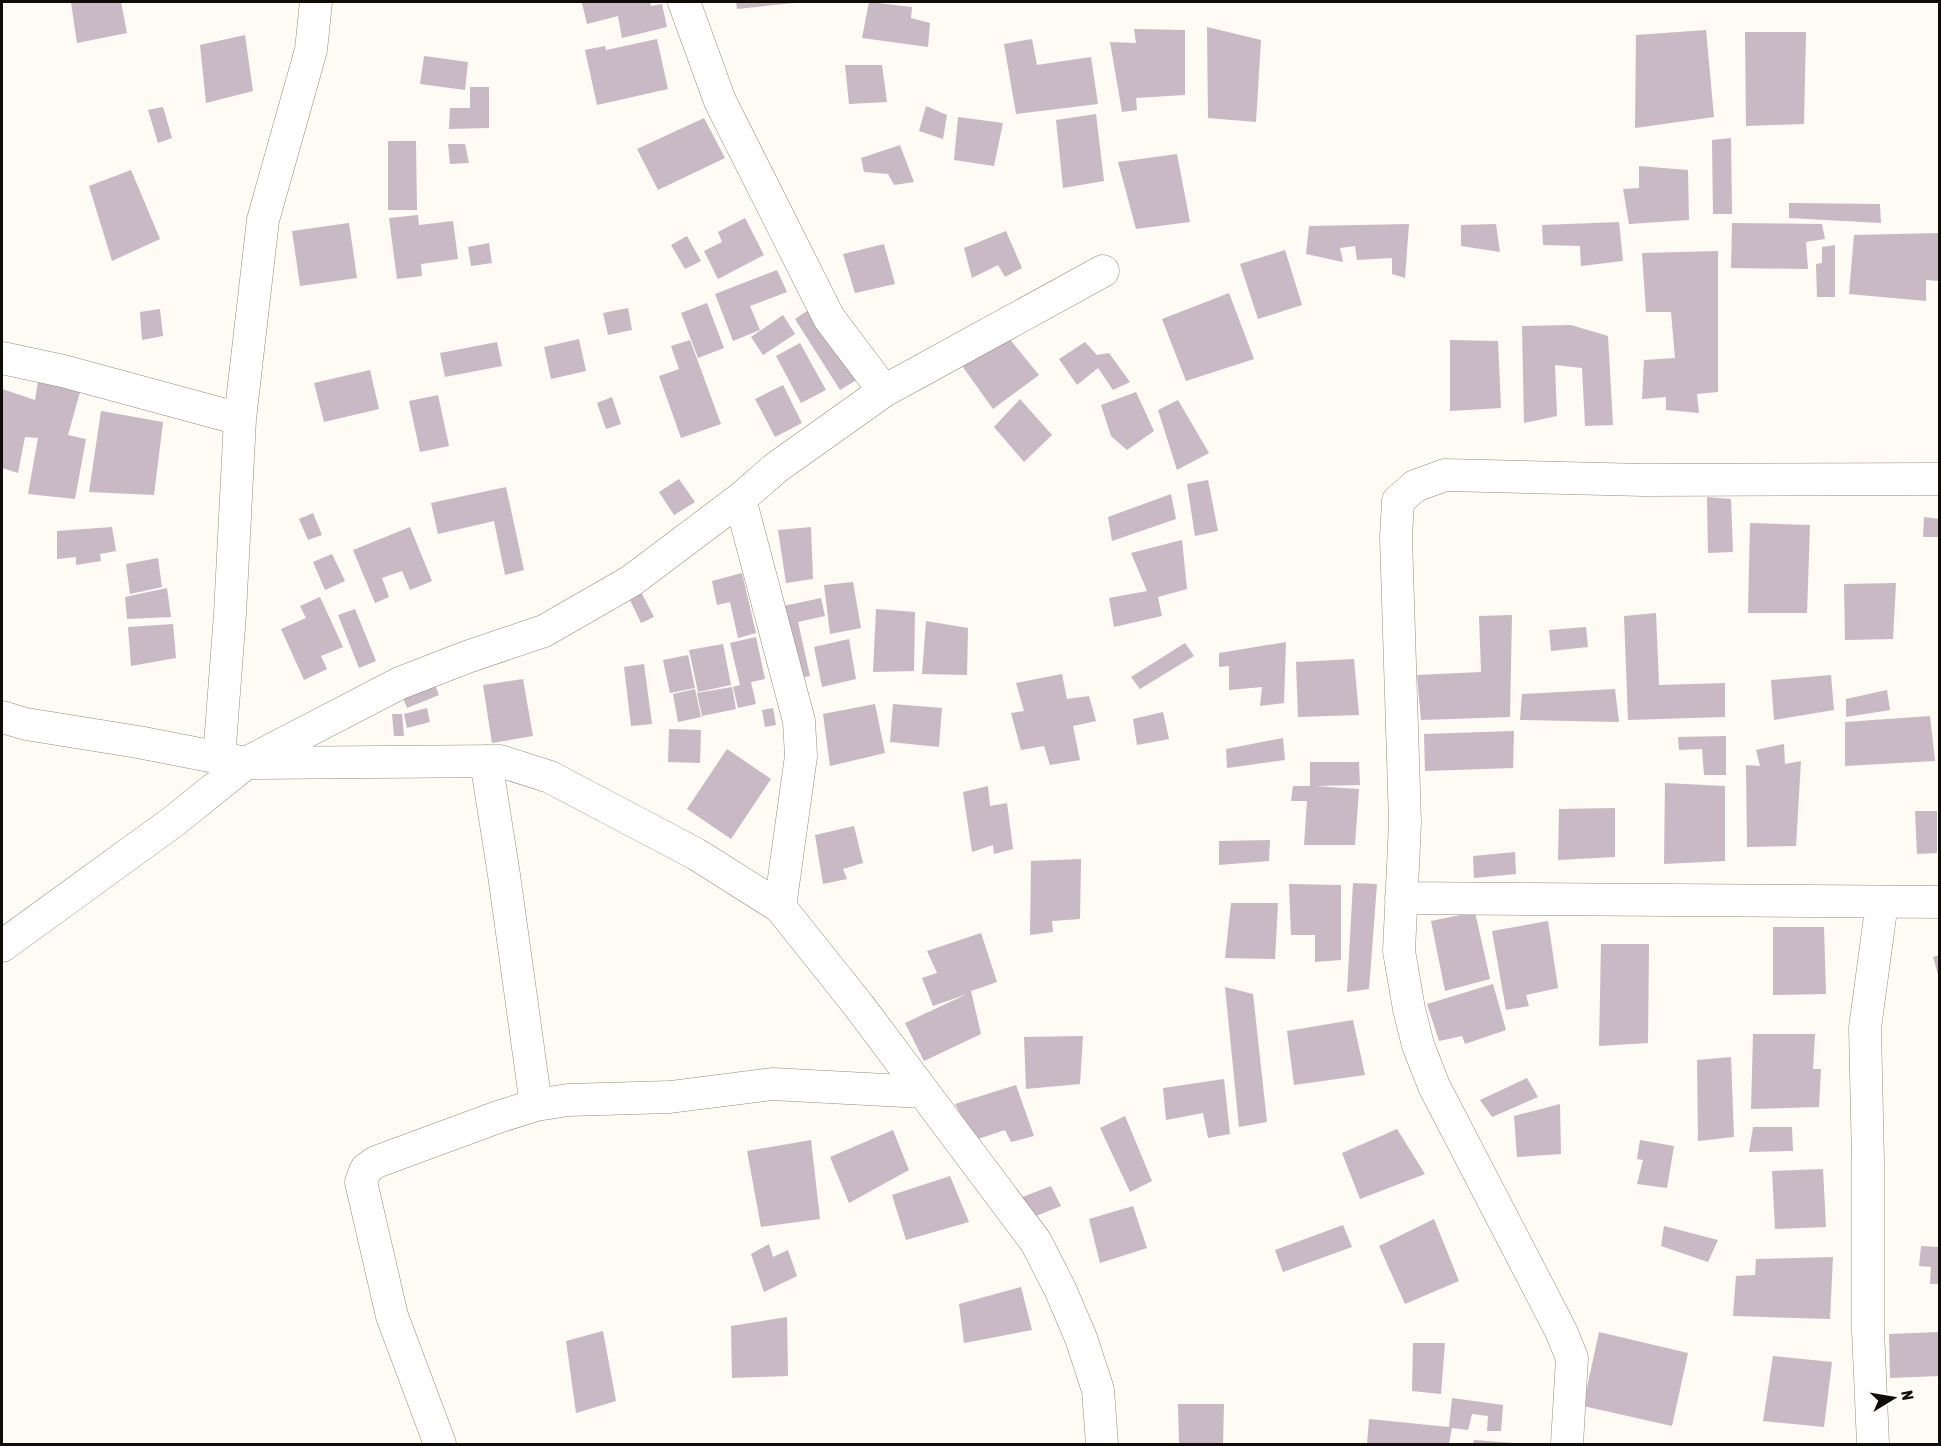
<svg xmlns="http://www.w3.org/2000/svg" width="1941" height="1446" viewBox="0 0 1941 1446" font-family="'Asap Condensed',sans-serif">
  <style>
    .building { fill: #c8b9c4 }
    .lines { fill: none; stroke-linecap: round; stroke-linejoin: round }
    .minor-casing { stroke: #968d7f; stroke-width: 33 }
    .minor { stroke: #fff; stroke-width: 32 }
  </style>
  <rect width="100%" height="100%" fill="#fefaf4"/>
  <path class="building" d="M71,2H121L127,33L77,43Z
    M590,2H650L651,6L662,4L667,27L622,38L618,16L587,24L582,3Z
    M736,2H794V3L737,9Z
    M869,2L912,7L911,18L930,23L928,47L862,38Z
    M1207,27L1261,40L1256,122L1208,118Z
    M1134,29L1185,30V95L1136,98L1137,110L1122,112L1110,42L1136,43Z
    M1706,30L1714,117L1635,128L1636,35Z
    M1745,32H1806L1804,124L1746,126Z
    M245,35L253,91L206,103L200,45Z
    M657,39L668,89L597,105L585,50L605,46L606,50Z
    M1032,39L1037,65L1091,57L1098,104L1016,114L1004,44Z
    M424,56L468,62L465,90L420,84Z
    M845,65H882L887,102L849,104Z
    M470,87H489V128L449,129L450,108H470Z
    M926,106L947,115L943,139L919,131Z
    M163,107L172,138L158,143L148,110Z
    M1096,114L1104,181L1063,188L1056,120Z
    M958,117L1003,123L994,166L954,160Z
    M704,118L725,158L658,190L637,149Z
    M1731,138L1732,214H1713L1712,140Z
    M388,141H416L417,210H388Z
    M448,144H465L469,163L450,164Z
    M900,145L914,182L894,185L888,174L864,172L861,158Z
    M1177,154L1190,222L1136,229L1118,162Z
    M1639,166L1688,170L1689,220L1629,224L1623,189L1639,188Z
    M131,170L160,239L112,261L89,186Z
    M1789,203L1880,204L1881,223L1789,218Z
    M418,215L419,225L453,221L458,259L421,264L422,276L397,279L389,218Z
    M745,218L764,255L718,279L704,251L722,242L718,232Z
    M1619,222L1623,261L1581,266L1580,246L1543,245L1542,225Z
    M349,223L357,278L300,286L292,231Z
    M1732,223L1822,224L1825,239L1806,242L1808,269L1731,268Z
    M1409,224L1405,278L1392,274V258L1357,260L1355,246L1340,248L1343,262L1306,254L1309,226Z
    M1496,224L1500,252L1461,246V225Z
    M1006,231L1022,268L1005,277L998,265L972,278L964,248Z
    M1940,233V281L1926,280V301L1849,294L1854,235Z
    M687,236L701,261L685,269L671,245Z
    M489,243L492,263L471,266L468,247Z
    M884,244L895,284L855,293L843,254Z
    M1835,245V297H1817L1816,264L1822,263V247Z
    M1285,250L1302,305L1258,319L1240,264Z
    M1718,251V392L1697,394L1699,413L1666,410V397L1642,399L1644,360L1675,358L1671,312H1646L1642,253Z
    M777,270L787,292L750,306L760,330L733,341L715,294Z
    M1229,293L1254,359L1186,381L1162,319Z
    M707,303L724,348L698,358L681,313Z
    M813,307L858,379L840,390L795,319Z
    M628,308L632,330L608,335L603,313Z
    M160,309L163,336L142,340L140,312Z
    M783,315L795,334L763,355L751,337Z
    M1571,325L1608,336L1613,425L1585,426L1582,368L1555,365L1557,416L1524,423L1522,326Z
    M1004,332L1039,375L993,409L960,363Z
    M579,339L586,371L551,379L544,347Z
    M690,340L721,424L681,438L659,376L679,369L671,346Z
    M1450,340L1498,341L1501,408L1450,411Z
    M497,342L502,366L445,377L440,353Z
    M1085,342L1097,355L1109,353L1130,382L1113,390L1098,368L1077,385L1059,359Z
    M800,343L826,390L801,403L776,356Z
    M370,370L379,409L324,422L314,383Z
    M38,381L80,392L68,435L86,439L75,499L28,494L38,438L25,437L18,473L2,468V389L35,400Z
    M783,385L802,423L775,437L755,399Z
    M1136,392L1154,431L1127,450L1111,436L1101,405Z
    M438,395L449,446L420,452L409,401Z
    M612,397L621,424L606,429L597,403Z
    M1020,399L1052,435L1024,462L994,427Z
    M1178,400L1209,453L1177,470L1158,410Z
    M101,411L163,422L154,495L89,492Z
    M679,479L695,502L674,515L659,492Z
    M1208,480L1218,531L1195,536L1187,484Z
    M506,487L524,570L505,575L494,521L438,534L431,503Z
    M1171,494L1176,519L1112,541L1108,517Z
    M1707,497L1731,499L1733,552L1708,553Z
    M313,513L322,535L308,540L299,519Z
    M1924,517L1940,519V537H1923Z
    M1750,523L1810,525L1807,613H1748Z
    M112,527L116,551L100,554L101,561L76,565V557L57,559V531Z
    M410,527L432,581L410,590L402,571L382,578L389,597L375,603L353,550Z
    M811,527L813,579L786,583L778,530Z
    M1182,540L1187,589L1158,597L1162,616L1114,627L1109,598L1147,591L1131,553Z
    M332,554L345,581L325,590L313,562Z
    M158,558L162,587L130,594L126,564Z
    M742,573L756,633L738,638L730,602L717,605L712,581Z
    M853,582L861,628L830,634L824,585Z
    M1896,583L1893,639L1845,640L1844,584Z
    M167,588L171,617L127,619L125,597Z
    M640,590L654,617L641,623L628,596Z
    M320,597L343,647L321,656L327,669L304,680L281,629L306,618L300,606Z
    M821,598L825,616L798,622L810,676L790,680L774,608Z
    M355,609L376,661L359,668L338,615Z
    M876,609L915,612L914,671L873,672Z
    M1656,613L1659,685L1725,683V717L1628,720L1624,616Z
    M1512,615L1510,717L1421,720L1417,675L1481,672L1479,616Z
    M926,621L968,628L967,675L922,674Z
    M173,624L176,658L131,666L128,627Z
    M1586,627L1588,647L1551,651L1549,630Z
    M756,637L765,679L751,682L756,704L738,708L733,687L740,685L730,643Z
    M849,639L856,679L822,687L814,647Z
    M1286,642L1284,703L1260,706L1262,687L1229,690V666L1219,667V653Z
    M1185,643L1194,656L1140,689L1131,677Z
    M723,644L731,685L698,692L689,650Z
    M688,655L695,688L670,693L663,660Z
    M1354,659L1359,715L1298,717L1296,662Z
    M644,664L652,724L631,726L624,667Z
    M1062,674L1067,699L1089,696L1096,721L1073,726L1080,760L1050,765L1044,746L1021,750L1011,713L1024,711L1016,683Z
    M1831,675L1834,710L1774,720L1771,680Z
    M523,679L533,736L492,743L483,685Z
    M434,683L439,695L407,708L402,695Z
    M732,687L736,709L702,716L697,693Z
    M695,689L701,717L678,722L673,694Z
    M1615,689L1619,722L1520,720L1522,694Z
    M1887,690L1890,710L1846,717V699Z
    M875,704L885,753L830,766L823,714Z
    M893,704L942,708L939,747L890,742Z
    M427,708L430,722L407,728L404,714Z
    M773,708L776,725L765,727L762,710Z
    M1163,712L1169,739L1137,745L1133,719Z
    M392,714H402L404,736H394Z
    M1930,716L1935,761L1845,766V722Z
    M669,729L701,730L700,763L668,762Z
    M1514,731L1513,768L1425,771L1424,734Z
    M1726,736V775H1704L1702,749L1679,750L1678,737Z
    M1283,738L1285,760L1227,768L1226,749Z
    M1784,744L1785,764L1801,761L1796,846L1747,847L1746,765L1760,766L1756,750Z
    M727,749L771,779L731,839L687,809Z
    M1310,762H1359L1360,785L1315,786L1359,789L1355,845H1304L1307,801H1291L1293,786H1310Z
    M1665,783L1725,786V861L1664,864Z
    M988,786L990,806L1007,803L1013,849L994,854L993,845L972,852L963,792Z
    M1615,808V857L1558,860L1559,809Z
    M1915,811H1937V853L1917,854Z
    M854,826L863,863L843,869L847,879L823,884L815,835Z
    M1270,840L1269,861L1219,865V841Z
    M1515,852L1516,874L1474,878L1473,856Z
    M1081,859L1080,919L1052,921L1053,932L1030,935L1031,861Z
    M1353,883L1377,884L1369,989L1347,992Z
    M1289,884L1341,885V960L1315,962V935H1291Z
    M1231,903H1278L1275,959L1225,958Z
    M1475,912L1490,979L1445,991L1431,921Z
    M1548,921L1558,988L1526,995L1529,1006L1506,1010L1492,931Z
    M1773,927H1824L1826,994L1773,995Z
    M981,933L997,982L971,991L981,1034L924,1061L905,1023L967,994L933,1006L922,978L937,973L927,951Z
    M1601,944H1649L1648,1043L1599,1046Z
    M1940,955V978H1939L1933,957Z
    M1493,984L1506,1030L1465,1044L1462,1036L1439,1041L1427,1004Z
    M1225,987L1253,994L1267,1122L1239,1127Z
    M1353,1020L1365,1075L1294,1085L1287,1031Z
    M1753,1034H1815L1813,1069H1821L1819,1107L1751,1109Z
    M1083,1036L1080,1084L1026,1089L1024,1037Z
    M1731,1057L1734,1137L1698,1141L1697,1060Z
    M1527,1078L1538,1097L1492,1117L1480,1100Z
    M1224,1079L1230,1134L1208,1138L1203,1113L1166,1120L1163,1088Z
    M1016,1085L1034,1136L1011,1142L1005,1130L975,1140L955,1104Z
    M1560,1104L1561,1154L1517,1157L1514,1116Z
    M1125,1116L1152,1181L1130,1192L1100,1128Z
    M1753,1127H1792L1793,1151L1749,1152Z
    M1397,1129L1425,1174L1360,1199L1342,1153Z
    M893,1130L909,1170L849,1203L830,1157Z
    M811,1140L820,1219L761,1227L747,1151Z
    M1640,1140L1674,1146L1667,1188L1637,1184L1643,1160L1637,1159Z
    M1823,1169L1826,1227L1775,1229L1772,1171Z
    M950,1176L969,1222L906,1240L892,1195Z
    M1051,1186L1061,1206L1031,1218L1020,1198Z
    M1133,1206L1147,1248L1100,1263L1089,1219Z
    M1434,1219L1459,1281L1405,1304L1379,1246Z
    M1343,1225L1352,1247L1283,1272L1275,1250Z
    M1664,1226L1718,1240L1708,1262L1661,1246Z
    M769,1244L773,1257L788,1250L797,1276L764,1292L751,1254Z
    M1921,1246L1940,1247V1284H1930L1931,1267L1919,1266Z
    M1833,1257L1830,1319L1733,1316L1736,1276L1755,1275L1756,1259Z
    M1021,1287L1032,1330L964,1343L959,1304Z
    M787,1317L788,1376L732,1378L731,1326Z
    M603,1331L616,1401L576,1413L566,1341Z
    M1599,1332L1688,1353L1672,1426L1583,1406Z
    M1940,1332V1376L1890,1378L1889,1334Z
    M1413,1343H1445L1441,1394L1412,1391Z
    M1773,1356L1832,1362L1824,1427L1763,1421Z
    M1452,1398L1503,1405L1501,1431H1487L1488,1416L1472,1414L1468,1430L1452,1428L1449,1444H1367L1369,1419L1449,1427Z
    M1178,1404H1224L1223,1444L1179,1443Z
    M1474,1440L1515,1443V1444H1473Z"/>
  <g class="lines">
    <defs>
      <path id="minor" d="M684,2L720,101L829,318L884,391
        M2,358L63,371L240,419
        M740,499L799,721L801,756L780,907
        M2,717L26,724L138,742L246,763L500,761L550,777L696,854L780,907L859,1006L1036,1242L1060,1289L1081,1338L1098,1390L1102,1444
        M219,758L230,614L240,419L263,220L311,50L316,2
        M486,761L504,875L536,1105
        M1401,898L1940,902
        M2,946L174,821L246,763L400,683L467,657L544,631L631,581L740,499L777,467L884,391L1103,271
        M440,1444L392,1316L361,1182L366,1169L376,1162L498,1117L536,1105L568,1100L670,1097L772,1084L923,1092
        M1567,1444L1572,1358L1561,1331L1434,1086L1418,1045L1409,1009L1399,951L1405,823L1396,537L1398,501L1415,486L1445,475L1644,480L1940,479
        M1873,1444L1868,1330V1161L1865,1028L1882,902"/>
    </defs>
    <use href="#minor" class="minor-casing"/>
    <use href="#minor" class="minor"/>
  </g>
  <rect width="1941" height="1446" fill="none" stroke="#100d08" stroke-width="6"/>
  <g transform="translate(1893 1398) rotate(79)" stroke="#fefaf4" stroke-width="4.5" paint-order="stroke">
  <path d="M0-4.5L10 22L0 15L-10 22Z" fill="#100d08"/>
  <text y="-9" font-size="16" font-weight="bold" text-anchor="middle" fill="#100d08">N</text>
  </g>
</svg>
